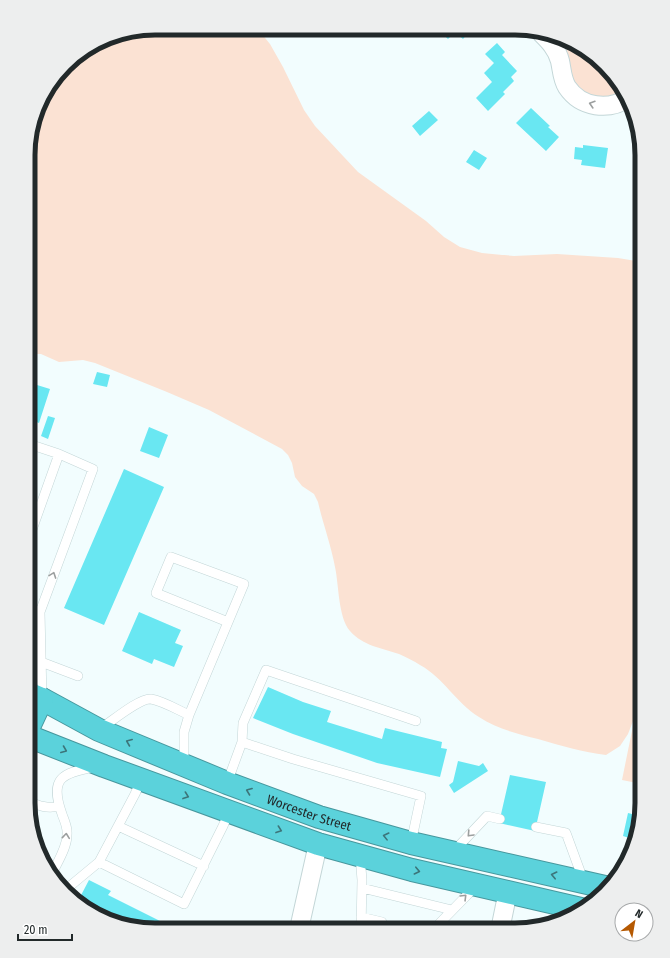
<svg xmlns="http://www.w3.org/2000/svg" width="670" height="958" viewBox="0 0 670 958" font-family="'Fira Sans Condensed',sans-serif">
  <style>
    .green { fill: #fbe2d3 }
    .building { fill: #69e7f2 }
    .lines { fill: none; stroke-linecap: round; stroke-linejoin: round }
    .lane-casing { stroke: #c3d6d7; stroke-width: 10 }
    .street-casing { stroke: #c3d6d7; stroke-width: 20 }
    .highway-casing { stroke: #47979d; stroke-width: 24 }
    .lane { stroke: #fff; stroke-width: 9 }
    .street { stroke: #fff; stroke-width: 18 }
    .highway { stroke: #5bd2db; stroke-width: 22 }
    .oneway { stroke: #9c9f9f }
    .oneway2 { stroke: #3c757a }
    .labels { text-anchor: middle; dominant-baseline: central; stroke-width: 3; stroke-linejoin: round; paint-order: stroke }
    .street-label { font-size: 13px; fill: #22292a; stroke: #fff }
    .rim { fill: none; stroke: #22292a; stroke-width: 5 }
  </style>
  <rect width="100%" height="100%" fill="#f2fdfe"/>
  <path class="green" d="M155,28H257L270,44L283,67L304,110L315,126L358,172L426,221L444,237L460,247L482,253L514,256L557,254L618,258L642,262V784L622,780L635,716L628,734L620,746L606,755C583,752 561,746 538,739C518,734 497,729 479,717C456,703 444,678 420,665C414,661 406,657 399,654C382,648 363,646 350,631C338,617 339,585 335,567C331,545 323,524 318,502L314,494L302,486L295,477L292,463L288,455L282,449L209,410L167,392L95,363L83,360L59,362L41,354H32L29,357V138L45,92L71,59L114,35Z
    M541,33L592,54L628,98L581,100Z"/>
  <path class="building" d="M437,29H472L463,39L455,32L448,39Z
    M497,43L505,52L502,55L517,71L511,77L514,81L503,92L505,94L488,111L476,98L492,82L484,73L494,63L485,54Z
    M531,108L550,126L548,127L559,137L546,151L516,123Z
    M429,111L438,120L420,136L412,126Z
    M583,145L608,148L605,168L581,165L582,160L574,159L575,147L583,148Z
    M474,150L487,158L479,170L466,162Z
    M97,372L110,375L107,387L93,384Z
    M37,385L50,389L39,423L29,419V410Z
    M48,416L55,418L48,439L41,436Z
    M149,427L168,435L159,458L140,451Z
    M124,469L164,487L104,625L64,608Z
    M139,612L181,630L175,643L183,646L174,667L154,659L152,664L122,651Z
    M268,687L303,702L331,711L327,722L382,739L385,728L442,742L441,748L447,749L440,777L377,763L293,734L253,718Z
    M458,761L479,766L483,763L488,771L454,793L449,785L453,782Z
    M510,775L546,782L535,831L499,823Z
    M628,813L640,816L632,839L623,836Z
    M89,880L111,891L108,895L176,929H139L84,908L78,901Z"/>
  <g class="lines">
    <defs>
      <path id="lane" d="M29,444L59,454L93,469L40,612L42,699
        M28,541L59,454
        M28,608L40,612
        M28,657L78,676
        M189,715L244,584L171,557L156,593L228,622
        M100,729C111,722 139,698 151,699C163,701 178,710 189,715L184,732V765
        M242,742L243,723L266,670L416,721
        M141,780L135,794L99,862L184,904L223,826L229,812
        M227,783L242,742L293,759L421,796L411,843
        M28,801C39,806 48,809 59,806
        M118,826L204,866
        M536,827L566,833L584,882
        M454,851L487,816L500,819
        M360,856L362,880L361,930
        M53,872C58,861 67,847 67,835C68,827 64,820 62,814C49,778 62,773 94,767
        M362,888L452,910
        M68,890L70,886L99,862
        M361,917L382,922
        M410,928L417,930
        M433,930L475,887"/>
      <path id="street" d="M541,33C549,41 557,49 560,61C562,70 562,79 567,87C581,108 609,111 628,98
        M299,929L318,844
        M500,930L508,891"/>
      <g id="highway">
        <path id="s1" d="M28,693L42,699L99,730L227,783L319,817L411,843L605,887"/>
        <path d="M28,729L42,699"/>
        <path d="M28,736L104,766L318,844L412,870L581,909"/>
      </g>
    </defs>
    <use href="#lane" class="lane-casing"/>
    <use href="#street" class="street-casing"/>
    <use href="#highway" class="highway-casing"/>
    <use href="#lane" class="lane"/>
    <use href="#street" class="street"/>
    <use href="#highway" class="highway"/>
  </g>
  <defs><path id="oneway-chevron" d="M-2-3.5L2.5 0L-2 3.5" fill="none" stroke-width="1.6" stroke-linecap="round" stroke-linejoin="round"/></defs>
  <g class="oneway">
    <use href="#oneway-chevron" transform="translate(592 104) rotate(-163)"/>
    <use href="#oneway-chevron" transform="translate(53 575) rotate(-70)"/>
    <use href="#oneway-chevron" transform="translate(470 834) rotate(133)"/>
    <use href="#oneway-chevron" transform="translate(66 836) rotate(-84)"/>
    <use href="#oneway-chevron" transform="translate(464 897) rotate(-45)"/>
  </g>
  <g class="oneway2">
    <use href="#oneway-chevron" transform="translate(129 742) rotate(-158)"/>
    <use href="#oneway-chevron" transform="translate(64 750) rotate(22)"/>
    <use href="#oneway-chevron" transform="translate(249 791) rotate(-159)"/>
    <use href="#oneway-chevron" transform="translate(186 796) rotate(20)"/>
    <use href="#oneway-chevron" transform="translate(279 830) rotate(20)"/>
    <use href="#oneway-chevron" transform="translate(386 836) rotate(-166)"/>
    <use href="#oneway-chevron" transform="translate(417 871) rotate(13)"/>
    <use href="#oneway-chevron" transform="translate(554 875) rotate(-167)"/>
  </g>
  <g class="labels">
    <g class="street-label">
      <text stroke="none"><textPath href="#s1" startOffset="306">Worcester Street</textPath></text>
    </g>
  </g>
  <path d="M0 0H670V958H0ZM155 35H515A120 120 0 0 1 635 155V803A120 120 0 0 1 515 923H155A120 120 0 0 1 35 803V155A120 120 0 0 1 155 35Z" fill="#edeeee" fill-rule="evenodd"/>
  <path class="rim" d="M155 35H515A120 120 0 0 1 635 155V803A120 120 0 0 1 515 923H155A120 120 0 0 1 35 803V155A120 120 0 0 1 155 35Z"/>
  <g transform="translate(634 922) rotate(31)"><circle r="19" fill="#ffffff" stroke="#a7a9aa"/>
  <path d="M0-3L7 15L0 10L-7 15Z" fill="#b55902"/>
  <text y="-6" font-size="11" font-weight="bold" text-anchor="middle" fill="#22292a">N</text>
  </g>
  <path d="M18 934v6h54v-6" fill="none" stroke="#22292a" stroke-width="2"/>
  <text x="24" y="934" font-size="12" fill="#22292a" stroke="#ffffff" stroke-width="3" paint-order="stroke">20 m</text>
</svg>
